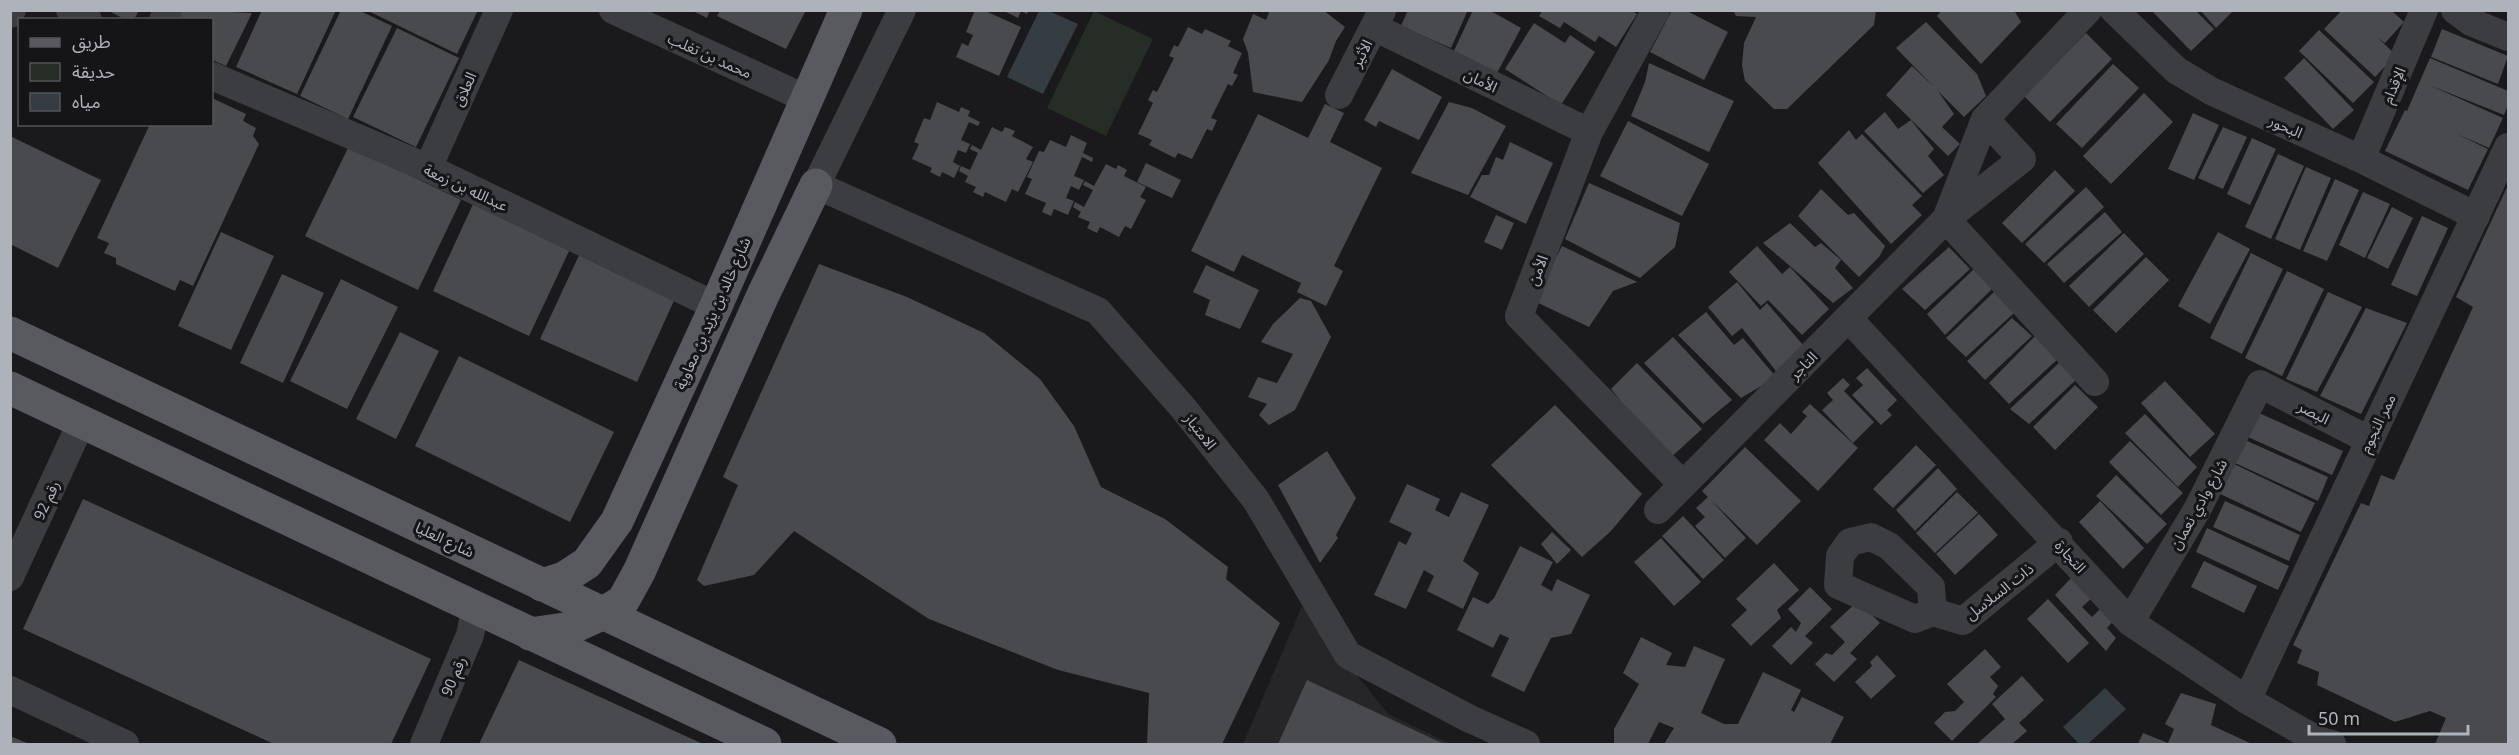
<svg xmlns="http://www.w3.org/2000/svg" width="2519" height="755" viewBox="0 0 2519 755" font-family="'Noto Sans','Noto Sans Arabic',sans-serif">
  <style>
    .built { fill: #262629 }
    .green { fill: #262d27 }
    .water { fill: #353d43 }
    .building { fill: #494a4e }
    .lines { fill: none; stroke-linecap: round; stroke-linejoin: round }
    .minor { stroke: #3b3d40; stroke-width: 28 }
    .major { stroke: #585a5f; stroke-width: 33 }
    .labels { text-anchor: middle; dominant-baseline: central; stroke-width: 6; stroke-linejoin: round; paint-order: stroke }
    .street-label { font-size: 15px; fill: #aeb2ba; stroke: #151517 }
  </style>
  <rect width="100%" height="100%" fill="#1a1a1c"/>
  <path class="built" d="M1302,606L1388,714L1451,744H1243Z"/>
  <path class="green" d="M1094,11L1153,39L1106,136L1047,108Z"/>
  <path class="water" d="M1039,11H1049L1078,24L1043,94L1007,77Z
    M2105,688L2126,709L2088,744H2079L2063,727Z"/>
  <path class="building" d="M107,10H139L134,20H126Z
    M182,10L252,13L226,66L212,60V20H178Z
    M262,10H336L297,94L236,67Z
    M341,10H358L392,26L348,119L300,96Z
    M366,10H478L457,54Z
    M691,10H710L707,18Z
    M720,10H806L786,49L717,16Z
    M975,10H983L1021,27L999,76L956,57L962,43L968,46L973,35L966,32Z
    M1002,10H1029L1027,14L1021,11L1018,18Z
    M1270,10H1323L1345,27L1336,41L1329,60L1302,102L1253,92L1248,53L1243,39L1253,14L1266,20Z
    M1408,10H1463L1467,12L1451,48L1401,26Z
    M1473,10H1489L1521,28L1497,73L1452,55Z
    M1543,10H1631L1637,14L1616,47L1599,36L1595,42L1564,22L1560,28L1539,16Z
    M1672,10H1685L1728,32L1704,80L1650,52Z
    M1733,10H1876L1874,25L1787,109H1774L1745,81L1742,65L1744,43L1756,17L1736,16Z
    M1942,10H2014L2021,22L1981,64L1937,16Z
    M2151,10H2195L2214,29L2191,51Z
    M2200,10H2234L2216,28Z
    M2342,10H2391L2404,22L2385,43L2378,38L2396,55L2375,77L2324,29Z
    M1926,22L1977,74L1986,96L1964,117L1938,91L1954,114L1942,127L1960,144L1948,156L1886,95L1912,66L1934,87L1896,48Z
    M1534,23L1565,43L1570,35L1595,52L1561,105L1505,69Z
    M1188,27L1202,34L1205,29L1231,41L1228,46L1242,53L1233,73L1238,75L1232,86L1228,84L1211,118L1217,120L1212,131L1207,129L1192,159L1178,153L1175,158L1149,145L1152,140L1138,134L1153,103L1148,100L1153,90L1157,92L1174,58L1169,56L1174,45L1178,47Z
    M397,28L459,58L416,147L353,117Z
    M2442,29L2508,56L2498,84L2431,57Z
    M2319,30L2374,82L2353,103L2299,51Z
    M2086,33L2112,59L2050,122L2024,96Z
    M2304,58L2354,110L2333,129L2284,78Z
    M2430,58L2508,91V105L2504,115L2429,85L2503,118L2489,148L2457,134L2488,149L2468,190L2385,151L2405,110L2407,111Z
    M1649,63L1734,101L1709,152L1631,116L1645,82Z
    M2113,64L2139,88L2082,148L2056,124Z
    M1392,69L1442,97L1419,140L1379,121L1376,127L1364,120Z
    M2144,93L2173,122L2111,184L2083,156Z
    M212,98L246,114L243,121L256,128L253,136L259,144L193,286L180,280L175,291L116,264V258L104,253L109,243L97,238L150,124H212Z
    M937,102L959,112L961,107L970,111L968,116L980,122L978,126L969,122L961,140L970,144L966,153L958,150L953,162L960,166L954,178L942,172L940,177L930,172L932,168L912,159L919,144L914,142L924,118L930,120Z
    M1449,102L1472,108L1506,126L1468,195L1411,173Z
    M1325,104L1344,113L1330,142L1382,168L1334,266L1343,271L1326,306L1297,292L1301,283L1242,255L1234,272L1191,251L1258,114L1308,138Z
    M1885,112L1898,129L1911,120L1934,149L1928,156L1944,175L1923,193L1864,131Z
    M2193,113L2219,125L2194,180L2168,169Z
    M1628,121L1709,164L1682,216L1600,176Z
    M992,127L1002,132L1005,127L1015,131L1012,136L1033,147L1026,159L1033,162L1018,192L1012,189L1006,202L985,192L983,197L973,192L976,187L965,182L968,176L959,171L961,166L970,170L978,153L970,149L972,145L981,150Z
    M2223,127L2247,137L2223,189L2198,178Z
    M1849,130L1856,140L1862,134L1922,196L1912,205L1922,215L1891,244L1818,163Z
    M1071,135L1087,143L1083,153L1093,158L1092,162L1082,157L1074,176L1084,180L1079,190L1071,186L1066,198L1074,201L1068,215L1054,209L1051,216L1042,212L1046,203L1025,194L1032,179L1027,177L1039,151L1044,152L1050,140L1066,147Z
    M10,136L101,180L58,268L10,244Z
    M2252,138L2276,149L2250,205L2227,194Z
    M1510,142L1553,163L1526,224L1470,197L1482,175H1489L1496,157L1503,160Z
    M349,146L461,200L418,290L305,236Z
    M2278,154L2304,166L2271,239L2245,227Z
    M1146,163L1181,180L1172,198L1137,182Z
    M1106,164L1116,169L1118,165L1127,170L1124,176L1146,187L1140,197L1146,200L1131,229L1125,226L1119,237L1100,227L1097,233L1087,228L1090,222L1078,217L1081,212L1073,207L1075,202L1084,207L1093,190L1083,185L1085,181L1094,186Z
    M2306,167L2331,178L2300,250L2275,239Z
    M2055,170L2075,191L2022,243L2002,223Z
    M2335,179L2359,190L2327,261L2303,251Z
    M1589,183L1680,223L1675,247L1640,278L1565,239Z
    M2508,185V744H2435L2446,718L2430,711L2395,722L2317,685L2319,672L2297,663L2302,650L2293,645L2361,503L2369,506L2381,475L2394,480L2473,307L2456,297Z
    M2086,187L2104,207L2044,263L2025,244Z
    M1821,189L1848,215L1854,213L1885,246L1879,257L1859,277L1798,216Z
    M2363,192L2390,204L2365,258L2339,245Z
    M474,202L571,247L529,336L433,291Z
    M2392,207L2413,218L2388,269L2367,258Z
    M2105,212L2122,232L2064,283L2047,264Z
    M1496,215L1514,223L1502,250L1484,242Z
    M2422,216L2448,228L2417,296L2391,285Z
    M1790,223L1815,247L1821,243L1841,260L1835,268L1853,288L1833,303L1763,243Z
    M221,232L274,256L231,350L178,326Z
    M2218,232L2250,249L2210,324L2178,306Z
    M2124,233L2144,254L2089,307L2069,286Z
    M1562,246L1637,282L1613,291L1589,327L1534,301Z
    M1757,246L1782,274L1790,267L1829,309L1802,335L1768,300L1761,306L1729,272Z
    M1949,247L1970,269L1925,310L1902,289Z
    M581,251L677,294L637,382L540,339Z
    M2251,253L2283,269L2242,354L2210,338Z
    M2146,257L2169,280L2116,333L2093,310Z
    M819,264L907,297L984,333L1040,379L1074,426L1101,487L1165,519L1228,567L1226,579L1280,623L1222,744H1147L1149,693L1058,670L929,619L794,531L754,575L704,586L697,580L738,485L723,477Z
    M1206,265L1259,290L1240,329L1205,315L1210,300L1193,292Z
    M1974,269L1992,289L1945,335L1927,314Z
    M2287,271L2324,289L2282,376L2245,358Z
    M282,274L324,293L283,383L240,363Z
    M341,279L398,307L347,409L290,381Z
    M1737,282L1760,310L1767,303L1803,345L1776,371L1742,328L1732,336L1708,307Z
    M1994,292L2014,313L1966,357L1946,338Z
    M2328,292L2362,307L2317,392L2286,379Z
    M1300,298L1311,301L1331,337L1295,410L1269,425L1259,415L1267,404L1248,397L1258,377L1277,383L1293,354L1261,342L1273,324Z
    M2366,308L2407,323L2361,414L2320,396Z
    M1706,312L1734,345L1743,338L1776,377L1741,398L1678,335Z
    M2012,318L2032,336L1985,380L1967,361Z
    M400,332L439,351L396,439L356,419Z
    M2035,336L2059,358L2009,404L1989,383Z
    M1673,337L1732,400L1703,424L1644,363Z
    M459,356L614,432L570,522L415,446Z
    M2061,361L2079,377L2029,424L2010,409Z
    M1637,363L1702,429L1669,459L1611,389Z
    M1867,368L1897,400L1887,410L1892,415L1881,425L1852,395L1863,385L1856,378Z
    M1843,378L1850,385L1844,391L1874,422L1853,443L1822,410L1833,400L1827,393Z
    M2165,381L2215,434L2190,457L2141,403Z
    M2075,385L2098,407L2055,450L2033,427Z
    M1810,404L1858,448L1818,491L1764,440L1780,423L1791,434L1807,416L1802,412Z
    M1555,405L1642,494L1611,531L1582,557L1491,465Z
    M2259,413L2343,451L2332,475L2248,437Z
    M2145,414L2197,467L2178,487L2125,433Z
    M2245,440L2328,477L2318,501L2235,463Z
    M2130,441L2183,493L2161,515L2109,462Z
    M1916,445L1936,465L1893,508L1873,489Z
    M1745,447L1801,501L1757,545L1710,499L1746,538L1725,558L1695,526L1705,517L1696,508L1708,497L1702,491Z
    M1327,451L1356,498L1336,535L1338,538L1320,563L1278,485Z
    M2232,463L2315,503L2301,532L2218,493Z
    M1938,468L1957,489L1915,531L1896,510Z
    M2116,475L2167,524L2147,544L2096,496Z
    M1407,484L1440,499L1435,510L1449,517L1461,492L1489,505L1463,561L1479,573L1463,609L1427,591L1434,576L1424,570L1406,609L1374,595L1399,541L1406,545L1412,533L1389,522Z
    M1957,492L1978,513L1935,553L1916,533Z
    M83,499L431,659L391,744H274L23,629Z
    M2100,501L2144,548L2123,569L2079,522Z
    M2225,501L2300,535L2289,561L2213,527Z
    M1979,514L1998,535L1955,575L1936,554Z
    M1683,516L1724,560L1703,579L1662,536Z
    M2207,528L2289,566L2278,590L2196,552Z
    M1552,532L1571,550L1557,564L1541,544Z
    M1661,538L1701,582L1674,606L1634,562Z
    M1520,546L1553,562L1541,585L1552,591L1557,579L1590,595L1571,634L1551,638L1524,692L1491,676L1509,638L1500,634L1493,648L1457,630L1473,597L1488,604L1494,598Z
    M2204,561L2257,586L2244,613L2191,587Z
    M1774,563L1799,590L1777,610L1781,618L1751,646L1731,625L1747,610L1736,599Z
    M2073,576L2094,596L2082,607L2092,617L2104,605L2116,618L2107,628L2116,638L2106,651L2055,595Z
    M1810,587L1832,609L1805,636L1813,643L1791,665L1772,646L1791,627L1796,632L1801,623L1788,609Z
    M2048,599L2089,643L2068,663L2027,619Z
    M1858,601L1880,623L1850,653L1857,659L1834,682L1815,664L1826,653L1832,655L1845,642L1830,627Z
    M1641,637L1672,653L1666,665L1685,667L1694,646L1725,659L1701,713L1724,724H1738L1763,672L1801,690L1791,710L1794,712L1802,697L1844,717L1830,744H1664L1674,728L1659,722L1648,744H1614V729L1639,684L1623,673Z
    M1985,649L2001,667L1990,677L1998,686L1993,694L1996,697L1952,741L1934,723L1945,712L1955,711L1964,702L1947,684Z
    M1877,655L1896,676L1871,699L1855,682L1872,666L1870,662Z
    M519,660L703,744H479Z
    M2022,676L2044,700L2019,723L2027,731L2012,744H1977L2005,719L1992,704Z
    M1307,680L1444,744H1278Z
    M2181,693L2216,704L2211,725L2252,744H2138L2143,733L2168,743L2174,729L2165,724Z
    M10,736L29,744H10Z"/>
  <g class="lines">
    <path class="minor" d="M70,10L88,20
      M613,10L807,99
      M902,10L816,185L1098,311L1184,409L1256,500L1348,655L1470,719L1526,744
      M1656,10L1589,132L1519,316L1683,485
      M2114,10L2176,70L2211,91L2361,159L2476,216
      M2455,10L2471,22L2508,37
      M10,14L12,10
      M163,20L168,10
      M1374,27L1589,132
      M212,76L428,168L716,306
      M1339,95L1382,11
      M1985,119L2022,159L1946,219L2095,382
      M2361,159L2424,10
      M428,168L499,10
      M1849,319L2130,622L2247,700L2317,740L2332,744
      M1658,510L1946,219L1985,119L2088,10
      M10,577L81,423
      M1933,612L1931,587L1889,546L1871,537L1850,542L1840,556L1838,585L1915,619L1933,612L1963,621L2059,542
      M2130,622L2198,508L2260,384L2369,440
      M10,690L125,744
      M2247,700L2508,147
      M424,744L470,635L476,606"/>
    <path class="major" d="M10,333L880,744
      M10,388L765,744
      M542,585L564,578L587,563L617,521L716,306L846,10
      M530,634L571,628L602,614L623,601L639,572L763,295L816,185"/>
  </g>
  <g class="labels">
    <g class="street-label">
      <text transform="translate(1361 53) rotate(-63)">الأثير</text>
      <text transform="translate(710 55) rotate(24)">محمد بن تغلب</text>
      <text transform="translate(1481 80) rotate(26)">الأمان</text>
      <text transform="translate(2393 85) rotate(-67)">الإقدام</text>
      <text transform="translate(464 89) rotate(-66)">العلاق</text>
      <text transform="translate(2286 126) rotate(24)">البحور</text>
      <text transform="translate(466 187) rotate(25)">عبدالله بن زمعة</text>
      <text transform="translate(1537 270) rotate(-69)">الأمن</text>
      <text transform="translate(712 313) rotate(-66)">شارع خالد بن يزيد بن معاوية</text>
      <text transform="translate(1803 365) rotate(-45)">التاجر</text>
      <text transform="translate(2314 412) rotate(27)">البصر</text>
      <text transform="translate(2377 423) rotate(-64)">ممر النجوم</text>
      <text transform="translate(1201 431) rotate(52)">الامتياز</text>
      <text transform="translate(46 500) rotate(-65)">رقم 92</text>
      <text transform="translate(2198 504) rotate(-61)">شارع وادي نعمان</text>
      <text transform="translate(445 539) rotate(25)">شارع العليا</text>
      <text transform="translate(2071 556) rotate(48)">التجارة</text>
      <text transform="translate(1999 591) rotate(-38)">ذات السلاسل</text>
      <text transform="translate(453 676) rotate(-67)">رقم 90</text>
    </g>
  </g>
  <rect width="2519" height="755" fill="none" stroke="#aeb2ba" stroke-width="24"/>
  <rect x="18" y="18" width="195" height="108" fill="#151517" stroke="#525458" stroke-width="1.5"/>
  <rect x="30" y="38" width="30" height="9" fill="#585a5f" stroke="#525458" stroke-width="1.5"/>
  <text x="72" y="48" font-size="18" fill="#aeb2ba">طريق</text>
  <rect x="30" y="63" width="30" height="18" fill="#262d27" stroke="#525458" stroke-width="1.5"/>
  <text x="72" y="78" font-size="18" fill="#aeb2ba">حديقة</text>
  <rect x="30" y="93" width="30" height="18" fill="#353d43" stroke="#525458" stroke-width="1.5"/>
  <text x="72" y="108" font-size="18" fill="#aeb2ba">مياه</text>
  <path d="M2309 725v9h159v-9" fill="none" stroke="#aeb2ba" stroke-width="3"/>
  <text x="2318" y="725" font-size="18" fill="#aeb2ba" stroke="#151517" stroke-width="4.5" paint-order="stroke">50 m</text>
</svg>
